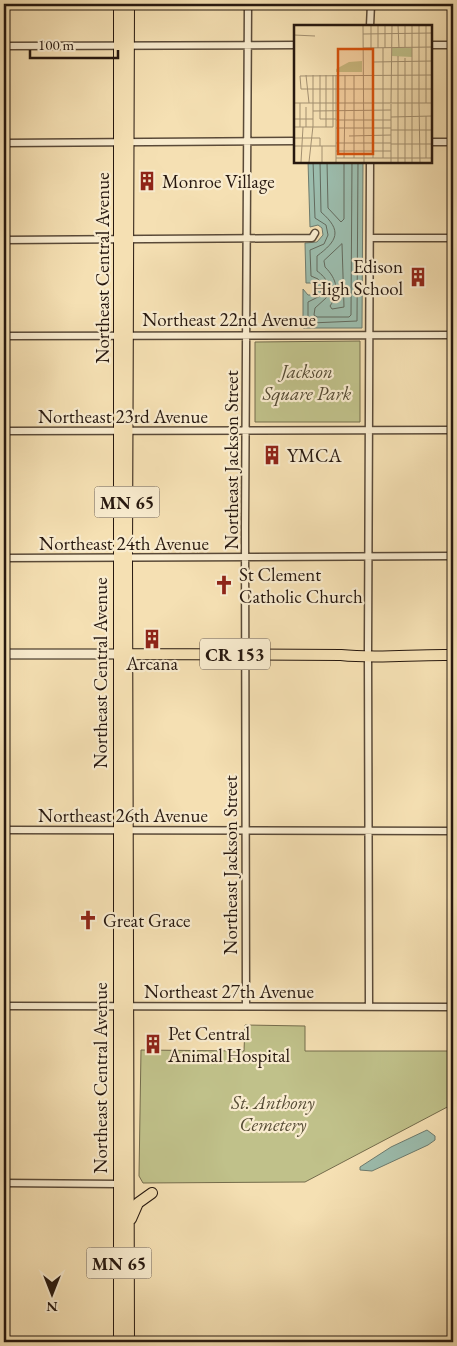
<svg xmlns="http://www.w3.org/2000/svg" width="457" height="1346" viewBox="0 0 457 1346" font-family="'EB Garamond',serif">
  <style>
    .green { fill: #c0c18a; stroke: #746c4c }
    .water { fill: #9cbdae; stroke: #6d7b6e }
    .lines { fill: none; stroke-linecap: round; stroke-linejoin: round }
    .shore { stroke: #626a5e; stroke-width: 1 }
    .street-casing { stroke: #5a4a38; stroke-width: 9 }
    .secondary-casing { stroke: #27180f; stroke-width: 11 }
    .primary-casing { stroke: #27180f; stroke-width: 12 }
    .street { stroke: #f8ebce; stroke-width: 6 }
    .secondary { stroke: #f8ebce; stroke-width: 9 }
    .primary { stroke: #f5e0b3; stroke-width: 10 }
    .labels { text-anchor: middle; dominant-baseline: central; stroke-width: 4.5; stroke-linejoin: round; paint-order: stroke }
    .shield { fill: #f8ebce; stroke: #665748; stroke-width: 1 }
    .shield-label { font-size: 18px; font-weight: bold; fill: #27180f }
    .poi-label { font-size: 19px; fill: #27180f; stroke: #f8ebce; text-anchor: start }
    .street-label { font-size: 19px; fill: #27180f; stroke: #f8ebce }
    .park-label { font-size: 19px; font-style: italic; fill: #554b34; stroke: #f8ebce }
    .inset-road { fill: none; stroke: #a39071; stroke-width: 1 }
    .view { fill: #d5520c; fill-opacity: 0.15; stroke: #d5520c; stroke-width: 2.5 }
    .inset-edge { fill: none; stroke: #27180f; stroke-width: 2.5 }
  </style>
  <rect width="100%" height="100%" fill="#f5e0b3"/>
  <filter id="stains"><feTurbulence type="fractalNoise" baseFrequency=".004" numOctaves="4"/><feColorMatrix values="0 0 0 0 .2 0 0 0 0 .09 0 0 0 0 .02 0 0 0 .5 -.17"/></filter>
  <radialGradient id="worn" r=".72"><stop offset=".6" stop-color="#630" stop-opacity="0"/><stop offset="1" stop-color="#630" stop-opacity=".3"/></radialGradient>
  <path class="green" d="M360,341V422H255V342Z
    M245,1025L305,1026V1051H453V1104L305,1182L143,1183L139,1176L141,1050L244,1051Z"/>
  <path class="water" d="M308,161H363L362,328H303V289L308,295H313L317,292V286L314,283H306L305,243L317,242L323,235L322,228L318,225L310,227Z
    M427,1130L435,1136V1140L428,1145L372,1171L360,1170V1167L391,1147Z"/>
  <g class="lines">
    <path class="shore" d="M313,161L315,218L326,225L328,235L324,244L310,250L311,276L318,279L322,287L320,296L308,302V321L311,323L357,321L358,161
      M320,161L321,212C343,231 337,241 317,256V271C327,278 331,286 326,298L315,308L314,315L317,317H349L351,315L352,161
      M327,161L328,208L341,222L344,219V161
      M342,244L344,307L332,309L330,306C340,292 337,279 325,267L324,261Z"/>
    <defs>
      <path id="street" d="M370,26L371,4
        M431,45H453
        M4,46L296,45
        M431,142H453
        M4,143L296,141
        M370,238H453
        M4,240L312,238L315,233
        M4,336L453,335
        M4,431L453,430
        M4,558L453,556
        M368,651L370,161
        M368,658L369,1007
        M4,830L453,831
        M4,1006L453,1007
        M246,1006L245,527L248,4
        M4,1183L118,1184"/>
      <path id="secondary" d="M4,654H118"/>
      <path id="primary" d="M129,4L127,558L129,1342
        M122,654L341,655C378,659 416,654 453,655
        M131,1219L138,1203L152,1193
        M119,1342V4"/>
    </defs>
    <use href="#street" class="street-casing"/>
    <use href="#secondary" class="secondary-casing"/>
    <use href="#primary" class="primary-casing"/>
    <use href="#street" class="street"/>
    <use href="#secondary" class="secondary"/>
    <use href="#primary" class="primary"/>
  </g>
  <defs>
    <symbol id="building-bare" viewBox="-9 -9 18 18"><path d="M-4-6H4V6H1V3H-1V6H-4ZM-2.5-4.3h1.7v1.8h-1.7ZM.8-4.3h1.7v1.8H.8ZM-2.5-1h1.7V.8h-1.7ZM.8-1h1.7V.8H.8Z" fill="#8f2418" stroke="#f8ebce" stroke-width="2.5" paint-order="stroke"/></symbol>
    <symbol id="church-bare" viewBox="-9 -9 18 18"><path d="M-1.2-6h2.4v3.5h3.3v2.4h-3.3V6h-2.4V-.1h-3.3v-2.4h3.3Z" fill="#8f2418" stroke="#f8ebce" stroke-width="2.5" paint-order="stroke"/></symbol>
  </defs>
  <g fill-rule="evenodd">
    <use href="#building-bare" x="133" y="167" width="28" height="28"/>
    <use href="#building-bare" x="404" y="263" width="28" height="28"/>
    <use href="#building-bare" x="258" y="441" width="28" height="28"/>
    <use href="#church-bare" x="210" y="571" width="28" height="28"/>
    <use href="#building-bare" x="138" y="625" width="28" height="28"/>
    <use href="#church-bare" x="74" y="906" width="28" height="28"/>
    <use href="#building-bare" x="139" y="1030" width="28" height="28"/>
  </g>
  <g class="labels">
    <g class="shield">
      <rect x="94.5" y="486.5" width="65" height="31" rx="4"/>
      <rect x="200" y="638.5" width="70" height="31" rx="4"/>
      <rect x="86.5" y="1247.5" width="65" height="31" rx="4"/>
    </g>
    <g class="shield-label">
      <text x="127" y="502">MN 65</text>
      <text x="235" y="654">CR 153</text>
      <text x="119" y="1263">MN 65</text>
    </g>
    <g class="poi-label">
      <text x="162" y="181">Monroe Village</text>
      <text x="403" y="266" text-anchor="end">Edison<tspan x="403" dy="22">High School</tspan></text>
      <text x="287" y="455">YMCA</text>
      <text x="239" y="574">St Clement<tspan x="239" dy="22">Catholic Church</tspan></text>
      <text x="152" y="663" text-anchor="middle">Arcana</text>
      <text x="103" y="920">Great Grace</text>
      <text x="168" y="1033">Pet Central<tspan x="168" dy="22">Animal Hospital</tspan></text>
    </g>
    <g class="street-label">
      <text transform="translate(102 268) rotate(-90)">Northeast Central Avenue</text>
      <text x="229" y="319">Northeast 22nd Avenue</text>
      <text x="123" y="416">Northeast 23rd Avenue</text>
      <text transform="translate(231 460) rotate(-90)">Northeast Jackson Street</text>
      <text x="124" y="543">Northeast 24th Avenue</text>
      <text transform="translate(100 673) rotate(-90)">Northeast Central Avenue</text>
      <text x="123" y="815">Northeast 26th Avenue</text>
      <text transform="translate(230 865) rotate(-90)">Northeast Jackson Street</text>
      <text x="229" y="991">Northeast 27th Avenue</text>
      <text transform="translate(100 1078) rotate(-90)">Northeast Central Avenue</text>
    </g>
    <g class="park-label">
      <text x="307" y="371">Jackson<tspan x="307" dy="22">Square Park</tspan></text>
      <text x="273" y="1102">St. Anthony<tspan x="273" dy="22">Cemetery</tspan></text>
    </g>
  </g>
  <g transform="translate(294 25)">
    <rect width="138" height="138" fill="#f5e0b3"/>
    <path d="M98,23H118V32L98,31ZM68,36V47H42V44L55,37Z" fill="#c0c18a"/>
    <path class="inset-road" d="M69,0L70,137M84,0V23M91,0V23M104,0L105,23M111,0V22M69,9L138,8M0,10L21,11M69,23L138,22M77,23V0M80,37L138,36M12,50L15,78M26,50V94H42M51,50V78M138,50L6,51L7,64H138M0,78H138M32,78V50M32,78V102M97,78L98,0M125,78V0M125,78L126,137M132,78V0M19,86L97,85M97,92L138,91M0,94H19M42,95H97M0,102H39M6,102V78M12,102V82M39,102V50M42,103H97M0,104V133M97,105H138M55,111L97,110M0,113H26V121M42,118H97M97,119H138M0,121H42M42,126H97M42,133H138M50,133L51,78M60,133V50M79,133V37M89,133V23M132,133V91M7,137L9,102M15,137L19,101V50M28,137V121M42,137V50M97,137V79M104,137V31M111,137V33M118,137V0"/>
    <path class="view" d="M44,24H79V129H44Z"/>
    <rect width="138" height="138" class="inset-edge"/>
  </g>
  <rect width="457" height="1346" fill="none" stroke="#f5e0b3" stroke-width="20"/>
  <rect x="5" y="5" width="447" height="1336" fill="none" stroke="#27180f" stroke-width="2.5"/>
  <rect x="10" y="10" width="437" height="1326" fill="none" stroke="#27180f"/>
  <g transform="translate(52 1294) rotate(180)" stroke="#f8ebce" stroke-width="4" paint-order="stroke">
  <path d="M0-4L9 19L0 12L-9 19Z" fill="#27180f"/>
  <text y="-8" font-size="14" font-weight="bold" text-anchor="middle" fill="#27180f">N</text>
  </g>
  <path d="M30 50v8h88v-8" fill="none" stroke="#27180f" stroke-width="2.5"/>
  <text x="38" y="50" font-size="15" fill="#27180f" stroke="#f8ebce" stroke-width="4" paint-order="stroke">100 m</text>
  <rect width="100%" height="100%" filter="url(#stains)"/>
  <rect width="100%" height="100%" fill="url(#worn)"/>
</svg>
